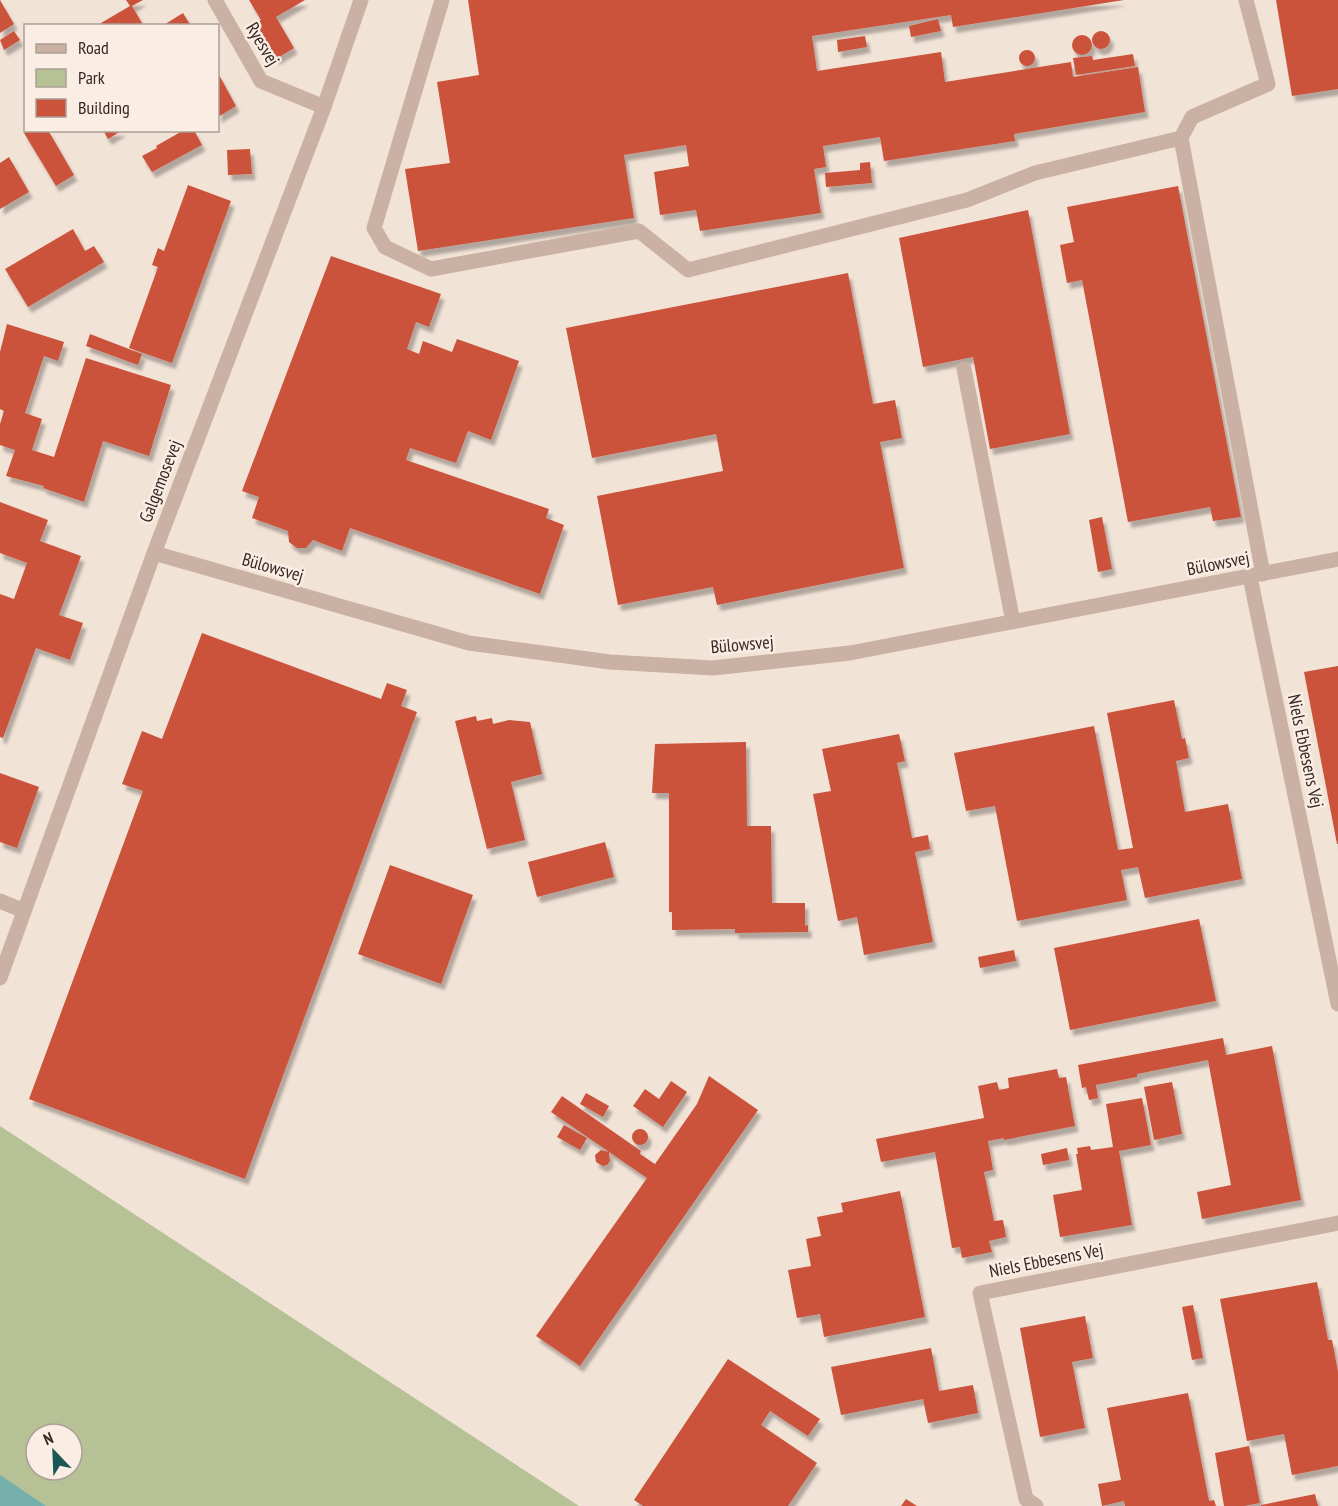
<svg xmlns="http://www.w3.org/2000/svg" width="1338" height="1506" viewBox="0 0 1338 1506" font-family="'PT Sans Narrow',sans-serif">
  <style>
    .green { fill: #b6c196; fill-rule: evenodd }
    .water { fill: #75b0ad }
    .building { fill: #cb523b; filter: url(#shadow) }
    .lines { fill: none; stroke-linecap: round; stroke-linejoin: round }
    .minor { stroke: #cab1a3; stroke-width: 15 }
    .labels { text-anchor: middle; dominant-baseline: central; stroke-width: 5; stroke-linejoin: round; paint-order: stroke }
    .street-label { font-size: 18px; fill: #352925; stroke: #faede3 }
  </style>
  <defs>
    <filter id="shadow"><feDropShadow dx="3.5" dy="6" stdDeviation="1.5" flood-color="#0004"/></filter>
  </defs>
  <rect width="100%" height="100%" fill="#f2e3d7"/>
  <path class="green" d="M0,1126L579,1506H0ZM36,1434H72V1470H36Z"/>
  <path class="water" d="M0,1475L46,1506H0Z"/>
  <path class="building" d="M0,0L14,24L0,33Z
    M126,0H143L132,6L142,23L137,26H102L101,23L130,6Z
    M249,0H305L276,17L294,48L276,59L255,24L261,20Z
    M468,0H1124L953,27L951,15L812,36L817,71L941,52L945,82L1071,62L1073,77L1138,67L1145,112L1014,134L1015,141L884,161L880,137L823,146L826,167L814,169L821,213L700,231L696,210L660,215L654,172L689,166L686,145L624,155L634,218L418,251L405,169L450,163L437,82L479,75Z
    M1276,0H1338V89L1292,96Z
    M183,13L191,26H162Z
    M938,19L941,31L911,37L909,26Z
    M14,31L20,40L4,50L0,40Z
    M1092 40a9 9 0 1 1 18 0a9 9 0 1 1-18 0Z
    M1072 45a10 10 0 1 1 20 0a10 10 0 1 1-20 0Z
    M865,36L867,47L838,52L837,40Z
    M1019 58a8 8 0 1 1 16 0a8 8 0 1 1-16 0Z
    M1133,54L1135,66L1076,75L1073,58L1092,56L1093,60Z
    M218,73L236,106L218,117Z
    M28,130H48L74,175L56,186L24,133Z
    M103,130H123L108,139Z
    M184,130H194L202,145L152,172L142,156L157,148L156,146Z
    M250,149L252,174L228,175L227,150Z
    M9,157L29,192L0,209V163Z
    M870,162L872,183L826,187L825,173L860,170V163Z
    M188,185L231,201L172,363L129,348L158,267L152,265L158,248L164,251Z
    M1178,186L1241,517L1213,521L1210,507L1128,522L1082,280L1067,283L1060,245L1074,242L1067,207Z
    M1028,210L1070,434L990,449L973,357L923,367L899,238Z
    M73,229L85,251L94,246L104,262L28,307L5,269Z
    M331,256L441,294L429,327L416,322L407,349L419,354L423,341L452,352L457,339L519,361L491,440L468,431L456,463L410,448L406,460L549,509L546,518L564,525L540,594L350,528L342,551L313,540L306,548H297L289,542L288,531L252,518L259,497L242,491Z
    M848,273L873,404L895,400L902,438L880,442L904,568L717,605L713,587L618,605L597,496L723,471L716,434L592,458L566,328Z
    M7,324L64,342L58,361L44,356L25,413L42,419L32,450L54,457L86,358L171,385L149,456L103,441L84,502L43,488L44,486L6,476L15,450L0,445V424L4,411L0,409V352Z
    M90,334L142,354L138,365L86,346Z
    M0,502L48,520L40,541L81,556L59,615L83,623L70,660L36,648L3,738L0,737V594L14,599L27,563L0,553Z
    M1102,517L1112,569L1098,572L1089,520Z
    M202,633L381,699L387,683L407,690L401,706L417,712L245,1179L29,1099L143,791L122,784L142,731L162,739Z
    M1338,666V844H1337L1304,672Z
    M1174,700L1182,739L1185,738L1189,758L1176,761L1185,812L1228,804L1242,879L1145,898L1138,867L1121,870L1127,900L1017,921L995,806L966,811L954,753L1094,726L1118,850L1133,848L1107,713Z
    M476,716L477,721L492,718L493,724L509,720L530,722L542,774L511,782L525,840L487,849L455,721Z
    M899,734L905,761L897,763L912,838L928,835L930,849L915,852L933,942L864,955L857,917L838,921L813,794L831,791L822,749Z
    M746,742L747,826H771L772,903H805V926L808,925V932L735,933V929L672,930V912H669V793H652L655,744Z
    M0,773L39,787L17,848L0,842Z
    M605,842L614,877L537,897L528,862Z
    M390,865L473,895L441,984L358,954Z
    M1199,919L1216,1001L1070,1030L1054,948Z
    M1014,950L1016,961L980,968L978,957Z
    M1223,1038L1226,1055L1272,1046L1301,1200L1202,1219L1197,1192L1231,1185L1208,1060L1137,1074V1077L1096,1085L1098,1098L1089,1100L1086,1087L1082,1088L1078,1065Z
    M1057,1069L1059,1078L1066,1077L1075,1126L1004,1140V1138L988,1141L993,1170L984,1172L994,1221L1003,1220L1006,1237L989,1241L992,1252L962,1258L960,1247L952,1248L935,1152L881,1162L876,1139L984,1118L978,1086L997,1082L999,1090L1009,1088L1008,1078Z
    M709,1076L758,1110L580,1366L536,1336L647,1178L551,1112L562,1096L641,1151L640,1154L655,1164L697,1104Z
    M671,1081L687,1092L663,1127L633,1106L645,1089L659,1099Z
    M1172,1082L1182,1134L1154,1140L1144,1087Z
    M586,1093L609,1106L603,1117L580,1104Z
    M1142,1098L1151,1145L1119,1151L1132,1225L1060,1237L1053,1195L1082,1190L1076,1154H1078L1077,1148L1090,1146L1091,1150L1113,1147L1106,1104Z
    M564,1125L587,1138L580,1150L557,1137Z
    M632 1137a8 8 0 1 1 16 0a8 8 0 1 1-16 0Z
    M1067,1148L1069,1160L1043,1165L1041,1154Z
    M601,1150L609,1152L610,1161L607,1165L603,1166L596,1162L595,1155Z
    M900,1191L925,1317L824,1337L820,1314L797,1318L788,1270L811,1266L806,1239L821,1236L817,1217L843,1212L841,1203Z
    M1317,1282L1328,1340H1332L1338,1372V1466L1292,1475L1284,1434L1247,1441L1220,1299Z
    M1193,1305L1203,1358L1192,1360L1182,1307Z
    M1085,1316L1093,1358L1072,1362L1085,1428L1040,1437L1020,1328Z
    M931,1348L939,1391L973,1385L978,1413L928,1423L923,1399L841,1415L831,1367Z
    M728,1359L820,1419L808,1436L770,1411L761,1425L817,1463L788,1506H643L634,1500Z
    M1188,1393L1209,1501L1214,1500L1216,1506H1125L1124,1501L1102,1506L1098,1484L1121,1480L1107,1408Z
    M1249,1446L1260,1503L1244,1506H1224L1215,1453Z
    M1315,1494L1318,1506H1261V1505Z
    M906,1499L917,1506H901Z"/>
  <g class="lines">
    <path class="minor" d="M215,0L261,81L324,107
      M442,0L374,228L385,247L431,269L639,231L688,270L967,200L1035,173L1181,138L1192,117L1268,84L1246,0
      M1181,138L1263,574
      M964,369L1013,622
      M154,553L469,643L610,662L713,668L850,653L1338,559
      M1250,577L1338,1004
      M0,901L24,911
      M0,978L154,553L324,107L361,0
      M1036,1506L1026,1499L980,1293L1338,1223"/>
  </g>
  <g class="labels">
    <g class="street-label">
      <text transform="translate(263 44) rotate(59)">Ryesvej</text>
      <text transform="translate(160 481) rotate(-69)">Galgemosevej</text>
      <text transform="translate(1218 563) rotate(-11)">Bülowsvej</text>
      <text transform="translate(273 567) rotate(16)">Bülowsvej</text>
      <text transform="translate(742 644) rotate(-5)">Bülowsvej</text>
      <text transform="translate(1306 751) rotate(78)">Niels Ebbesens Vej</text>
      <text transform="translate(1046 1260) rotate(-11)">Niels Ebbesens Vej</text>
    </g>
  </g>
  <rect x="24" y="24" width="195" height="108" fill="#faede3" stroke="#ab9f97" stroke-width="1.5"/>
  <rect x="36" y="44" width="30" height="9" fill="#cab1a3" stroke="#ab9f97" stroke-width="1.5"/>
  <text x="78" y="54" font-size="18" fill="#352925">Road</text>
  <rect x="36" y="69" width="30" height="18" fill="#b6c196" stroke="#ab9f97" stroke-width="1.5"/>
  <text x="78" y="84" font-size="18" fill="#352925">Park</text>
  <rect x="36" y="99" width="30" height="18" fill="#cb523b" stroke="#ab9f97" stroke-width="1.5"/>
  <text x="78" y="114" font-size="18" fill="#352925">Building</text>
  <g transform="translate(54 1452) rotate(337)"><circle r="28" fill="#faede3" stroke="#ab9f97" stroke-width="1.5"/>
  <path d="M0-4.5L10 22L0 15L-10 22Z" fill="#195756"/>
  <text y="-9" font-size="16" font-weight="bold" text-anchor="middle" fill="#352925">N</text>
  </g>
</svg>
